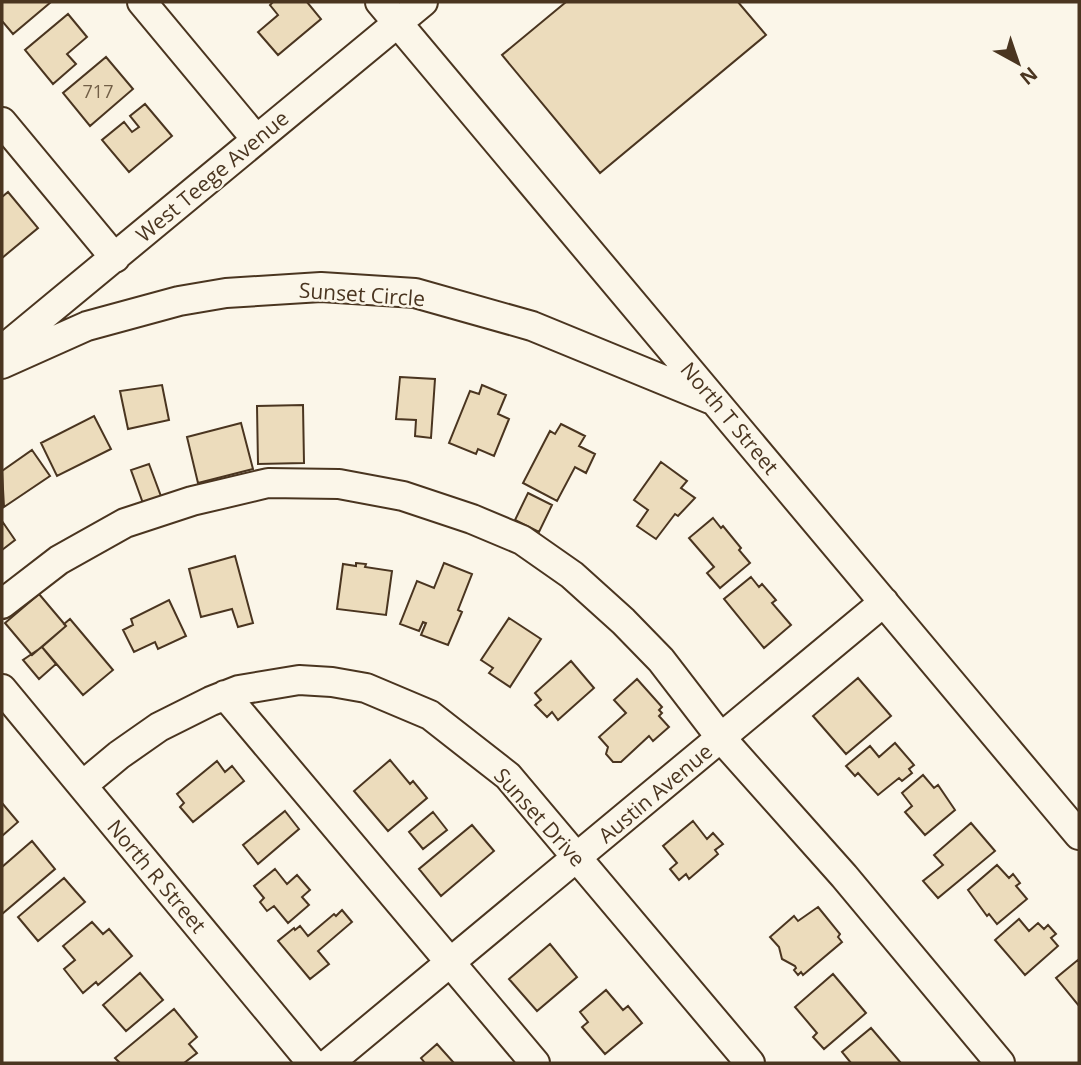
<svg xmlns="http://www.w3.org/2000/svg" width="1081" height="1065" viewBox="0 0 1081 1065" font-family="'Open Sans',sans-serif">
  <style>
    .building { fill: #ecdcbc; stroke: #4a3520; stroke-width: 2 }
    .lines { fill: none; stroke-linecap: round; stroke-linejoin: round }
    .minor-casing { stroke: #4a3520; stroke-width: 32 }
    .minor { stroke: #fbf6e9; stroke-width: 28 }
    .labels { text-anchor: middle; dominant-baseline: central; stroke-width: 5; stroke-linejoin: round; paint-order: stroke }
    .number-label { font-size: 18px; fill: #725f47 }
    .street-label { font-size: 21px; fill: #4a3520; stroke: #fbf6e9 }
  </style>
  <rect width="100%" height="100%" fill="#fbf6e9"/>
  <path class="building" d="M2,2H51L13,34L2,21Z
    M273,2H307L321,19L278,55L258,32L278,15L270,5Z
    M566,2H738L766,35L600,173L502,55Z
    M68,14L87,37L67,54L76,64L53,84L25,50Z
    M106,57L133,89L90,126L63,93Z
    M145,104L172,136L129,172L102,140L124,122L132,132L139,127L130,116Z
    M8,192L38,228L2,258V197Z
    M400,377L435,379L431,438L415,436L416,420L396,419Z
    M162,385L169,420L128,429L120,391Z
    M482,385L506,395L498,414L509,419L494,456L478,449L476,454L449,443L470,391L479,394Z
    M303,405L304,463L258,464L257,406Z
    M94,416L111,449L57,476L41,443Z
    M241,423L253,469L198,483L187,437Z
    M561,424L585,436L579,446L595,454L586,473L575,467L557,501L523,483L550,431L555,434Z
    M32,450L50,476L4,507L2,471Z
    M661,462L687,481L681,488L695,498L678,516L675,514L656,539L637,526L648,510L634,500Z
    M149,464L162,499L144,506L131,470Z
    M528,493L552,505L539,532L515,520Z
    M713,518L721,528L723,526L741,548L739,550L750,563L720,588L707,573L714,567L689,538Z
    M2,521L15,540L2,550Z
    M235,556L253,623L238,627L232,609L201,617L189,569Z
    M356,563L366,564L365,567L392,571L386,615L337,609L343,564L356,566Z
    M444,563L472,574L458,610L462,612L448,645L421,635L426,623L423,622L419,631L400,624L417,581L434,588Z
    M751,577L759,587L762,584L776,600L772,603L791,625L764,648L724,599Z
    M39,594L66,626L32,655L5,623Z
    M169,600L186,636L158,649L155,642L134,652L123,630L133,625L131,619Z
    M509,618L541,639L510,687L489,673L493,668L481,660Z
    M70,619L113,670L83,695L42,647L66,626L64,624Z
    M42,647L56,664L39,679L23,660Z
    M571,661L594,688L558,720L552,712L547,717L535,705L541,700L535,693Z
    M858,678L891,716L846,754L813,716Z
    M637,679L662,707L659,710L662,713L659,716L669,727L653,741L649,736L621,762H613L606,754L608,747L599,737L626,713L614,700Z
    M895,743L914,765L909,769L912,773L902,781L899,778L878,795L858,773L855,776L846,766L870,746L879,757Z
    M390,760L410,784L413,781L427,798L388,831L354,791Z
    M217,761L225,772L232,766L244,781L193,822L180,807L184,803L177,794Z
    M923,775L934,788L938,785L955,810L925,835L905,812L912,806L902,793Z
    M2,803L18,822L2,836Z
    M285,811L299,829L258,864L243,845Z
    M433,812L447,830L423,849L409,832Z
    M693,821L707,839L713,833L723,844L715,850L718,854L689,879L686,874L679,880L670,869L677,863L663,846Z
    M971,823L995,851L938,898L923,881L943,865L934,855Z
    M472,825L494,851L441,896L419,869Z
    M32,841L55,869L2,914V867Z
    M997,865L1009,878L1013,874L1020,883L1016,886L1027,899L997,924L989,914L987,916L968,890Z
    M275,869L287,884L297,875L310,890L302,897L309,905L288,923L274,906L267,911L260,902L264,898L254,886Z
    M64,878L85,902L38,941L18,917Z
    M818,907L840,934L838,937L842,942L803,975L801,972L798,975L794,970L796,968L795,966L782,959L779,947L770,937L794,916L798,921Z
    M342,910L352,922L318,951L329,964L310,979L278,941L294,928L295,930L300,926L308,936L334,914L336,916Z
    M1019,919L1029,931L1038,923L1044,929L1048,925L1056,934L1051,938L1058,946L1025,975L995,940Z
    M92,922L103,934L109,929L132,956L98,985L96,982L83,993L64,969L75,960L63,946Z
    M550,944L577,977L537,1011L509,979Z
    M1079,959V1006L1056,978Z
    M140,973L163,1000L126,1031L103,1005Z
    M833,974L866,1013L824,1049L813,1037L817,1033L795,1007Z
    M606,990L623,1010L628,1006L642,1023L605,1054L582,1027L588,1022L580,1012Z
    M174,1009L197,1037L189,1044L197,1053L184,1063H120L115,1058Z
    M871,1028L901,1063H851L842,1052Z
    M437,1044L454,1063H425L421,1058Z"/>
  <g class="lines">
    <defs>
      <path id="minor" d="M142,2L256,139
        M380,2L1079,835
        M2,122L115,258
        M2,350L423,2
        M2,364L87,326L179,301L226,293L321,287L415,293L532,326L710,399
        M2,604L59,560L125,523L192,501L268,483L339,484L403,496L472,519L522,540L572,575L623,621L661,660L721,738L844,876L1000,1063
        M2,689L312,1063
        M225,695L535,1063
        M83,785L119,755L159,727L211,701L239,690L299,680L332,682L366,688L430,715L508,776L750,1063
        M329,1063L884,602"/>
    </defs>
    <use href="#minor" class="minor-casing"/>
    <use href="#minor" class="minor"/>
  </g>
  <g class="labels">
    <g class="number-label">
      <text x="98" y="91">717</text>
    </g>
    <g class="street-label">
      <text transform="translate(212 176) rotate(-40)">West Teege Avenue</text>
      <text transform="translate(362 294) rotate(4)">Sunset Circle</text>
      <text transform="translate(730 418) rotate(50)">North T Street</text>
      <text transform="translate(655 793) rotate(-40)">Austin Avenue</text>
      <text transform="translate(540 817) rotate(48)">Sunset Drive</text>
      <text transform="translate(157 876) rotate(50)">North R Street</text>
    </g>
  </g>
  <rect width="1081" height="1065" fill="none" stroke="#4a3520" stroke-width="7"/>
  <g transform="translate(1018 63) rotate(140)" stroke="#fbf6e9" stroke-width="5" paint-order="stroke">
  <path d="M0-5L12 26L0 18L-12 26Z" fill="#4a3520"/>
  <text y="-10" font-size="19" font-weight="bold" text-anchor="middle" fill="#4a3520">N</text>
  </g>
</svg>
